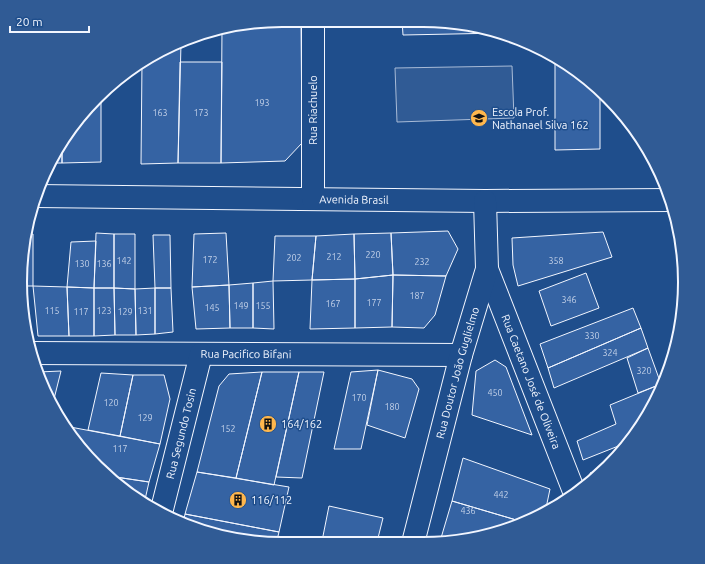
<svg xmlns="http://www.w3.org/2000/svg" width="705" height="564" viewBox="0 0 705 564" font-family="Ubuntu,sans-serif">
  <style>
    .green { fill: #305b95; stroke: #a8bbd7 }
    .building { fill: #3563a3; stroke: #f2f6ff }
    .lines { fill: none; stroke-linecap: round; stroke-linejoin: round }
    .minor-casing { stroke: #f2f6ff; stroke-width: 24 }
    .minor { stroke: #1f4e8c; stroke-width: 22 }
    .labels { text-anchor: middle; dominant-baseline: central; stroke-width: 3; stroke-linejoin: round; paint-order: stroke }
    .number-label { font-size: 9px; fill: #c3d1e8 }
    .street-label { font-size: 11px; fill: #f2f6ff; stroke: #1f4e8c }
    .poi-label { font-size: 11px; fill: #f2f6ff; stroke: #1f4e8c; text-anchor: start }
    .rim { fill: none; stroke: #f2f6ff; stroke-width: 2 }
  </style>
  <rect width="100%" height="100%" fill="#1f4e8c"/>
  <path class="green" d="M512,66L514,118L397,122L395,68Z"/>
  <path class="building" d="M282,20H301L302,143L285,161L221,163L222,28Z
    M402,20L440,21L502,33L403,35Z
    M181,43L178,163L141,164L142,62L151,55Z
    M180,62H222L221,163H178Z
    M555,62L596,85L600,90V149L555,150Z
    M101,93V162L62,163V142L97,97Z
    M62,142V163H50L55,151Z
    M448,231L458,249L446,276L393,275L391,233Z
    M603,232L612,257L518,286L513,265L512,238Z
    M96,233L114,234V288H94Z
    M226,233L229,285L192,287L194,234Z
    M391,233L393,275L355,279L354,234Z
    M26,234H33V286H21Z
    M114,234H135V289L114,288Z
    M354,234L355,279L312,280L316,236Z
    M153,235H170L171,288H155Z
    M275,236H316L312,280L273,281Z
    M96,241L94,288L67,287L71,242Z
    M586,273L599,308L551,326L539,291Z
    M393,275L392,327L355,328V279Z
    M393,275L446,276L435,315L424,328L392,327Z
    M355,279V328L310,329L312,280Z
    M273,281L274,329L253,328V283Z
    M253,283V328H230L229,285Z
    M229,285L230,328L196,329L192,287Z
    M33,286L67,287L69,336H38Z
    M67,287L94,288V336H69Z
    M94,288H114L115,335L94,336Z
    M114,288L135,289L136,335H115Z
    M155,288V334L136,335L135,289Z
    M155,288H171L173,332L155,334Z
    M633,308L641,328L548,368L540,344Z
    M641,328L648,348L554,388L548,368Z
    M648,348L661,384L638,393L627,358Z
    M495,360L506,367L532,435L472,415L476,371Z
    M378,370L361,449H334L351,372Z
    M378,370L412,379L419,389L405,438L367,425Z
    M61,371L52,407L38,372Z
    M262,372L236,478L197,472L219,386L229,374Z
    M262,372H299L274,485L236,478Z
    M299,372H324L302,478L276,477Z
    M101,373L133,375L120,436L88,430Z
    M133,375H164L170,399L160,444L120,436Z
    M661,384L662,387L658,398L631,441L583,460L577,441L616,424L610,405Z
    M65,426L160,444L149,482L109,476L85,455Z
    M463,458L550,489L545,513L523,522L452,501Z
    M608,466L596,479L593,481L590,473Z
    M197,472L289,487L279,532L185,514Z
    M109,476L149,482L144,504L136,500Z
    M452,501L523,522L491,535L452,541L441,538Z
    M329,506L383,518L377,542L322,541Z
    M185,514L279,532L277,540L231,539L183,524Z
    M441,538L452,541L439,543Z"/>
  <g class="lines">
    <defs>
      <g id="minor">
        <path id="s1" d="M36,196L485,201L672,200"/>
        <path d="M313,199V20"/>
        <path id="s2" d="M487,269L575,494"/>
        <path id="s3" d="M30,353L461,355"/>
        <path id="s4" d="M161,513L201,354"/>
        <path id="s5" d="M413,543L461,355L487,269L485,201"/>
      </g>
    </defs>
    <use href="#minor" class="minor-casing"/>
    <use href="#minor" class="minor"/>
  </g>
  <defs>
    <symbol id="school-disc" viewBox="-11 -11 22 22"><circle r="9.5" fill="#ffb74d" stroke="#1f4e8c"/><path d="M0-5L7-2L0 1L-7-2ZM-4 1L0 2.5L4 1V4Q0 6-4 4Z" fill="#111"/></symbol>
    <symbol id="building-disc" viewBox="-11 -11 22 22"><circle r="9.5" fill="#ffb74d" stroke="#1f4e8c"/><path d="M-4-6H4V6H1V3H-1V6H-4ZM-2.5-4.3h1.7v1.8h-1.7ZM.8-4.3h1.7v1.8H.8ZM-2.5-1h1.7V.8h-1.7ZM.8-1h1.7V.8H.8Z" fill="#111"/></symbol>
  </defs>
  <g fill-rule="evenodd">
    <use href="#school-disc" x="469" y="108" width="20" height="20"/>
    <use href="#building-disc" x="258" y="414" width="20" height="20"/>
    <use href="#building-disc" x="228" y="490" width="20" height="20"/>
  </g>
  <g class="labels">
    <g class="number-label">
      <text x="262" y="103">193</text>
      <text x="160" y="113">163</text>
      <text x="201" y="113">173</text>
      <text x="373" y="255">220</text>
      <text x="334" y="257">212</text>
      <text x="294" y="258">202</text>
      <text x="210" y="260">172</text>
      <text x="124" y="261">142</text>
      <text x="556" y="261">358</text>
      <text x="422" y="262">232</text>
      <text x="82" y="264">130</text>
      <text x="104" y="264">136</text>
      <text x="417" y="296">187</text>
      <text x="569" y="300">346</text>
      <text x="374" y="303">177</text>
      <text x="333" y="304">167</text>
      <text x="241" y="306">149</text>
      <text x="263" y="306">155</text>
      <text x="212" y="308">145</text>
      <text x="52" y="311">115</text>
      <text x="104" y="311">123</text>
      <text x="145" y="311">131</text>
      <text x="81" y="312">117</text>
      <text x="125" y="312">129</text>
      <text x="592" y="336">330</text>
      <text x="610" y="353">324</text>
      <text x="644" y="371">320</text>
      <text x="495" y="393">450</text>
      <text x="359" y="398">170</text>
      <text x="111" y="403">120</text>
      <text x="392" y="407">180</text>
      <text x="145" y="418">129</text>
      <text x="228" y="429">152</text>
      <text x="120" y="449">117</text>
      <text x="501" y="495">442</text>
      <text x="468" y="511">436</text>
    </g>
    <g class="street-label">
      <text transform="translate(313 110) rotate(-90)">Rua Riachuelo</text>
      <text stroke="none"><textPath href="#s1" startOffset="318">Avenida Brasil</textPath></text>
      <text stroke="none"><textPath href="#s3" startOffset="216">Rua Pacifico Bifani</textPath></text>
      <text stroke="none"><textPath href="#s5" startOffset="176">Rua Doutor João Guglielmo</textPath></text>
      <text stroke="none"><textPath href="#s2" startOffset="121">Rua Caetano José de Oliveira</textPath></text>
      <text stroke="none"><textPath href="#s4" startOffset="82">Rua Segundo Tosin</textPath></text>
    </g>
    <g class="poi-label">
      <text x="492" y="112">Escola Prof.<tspan x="492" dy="13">Nathanael Silva 162</tspan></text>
      <text x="281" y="424">164/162</text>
      <text x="251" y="500">116/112</text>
    </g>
  </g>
  <path d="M0 0H705V564H0ZM282 27H423A255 255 0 0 1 678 282V282A255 255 0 0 1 423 537H282A255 255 0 0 1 27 282V282A255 255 0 0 1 282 27Z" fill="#305b95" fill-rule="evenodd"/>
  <path class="rim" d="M282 27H423A255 255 0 0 1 678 282V282A255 255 0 0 1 423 537H282A255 255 0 0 1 27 282V282A255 255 0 0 1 282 27Z"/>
  <path d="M10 26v6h79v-6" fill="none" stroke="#f2f6ff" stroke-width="2"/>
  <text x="16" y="26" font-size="12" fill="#f2f6ff" stroke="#1f4e8c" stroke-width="3" paint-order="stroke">20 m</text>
</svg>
